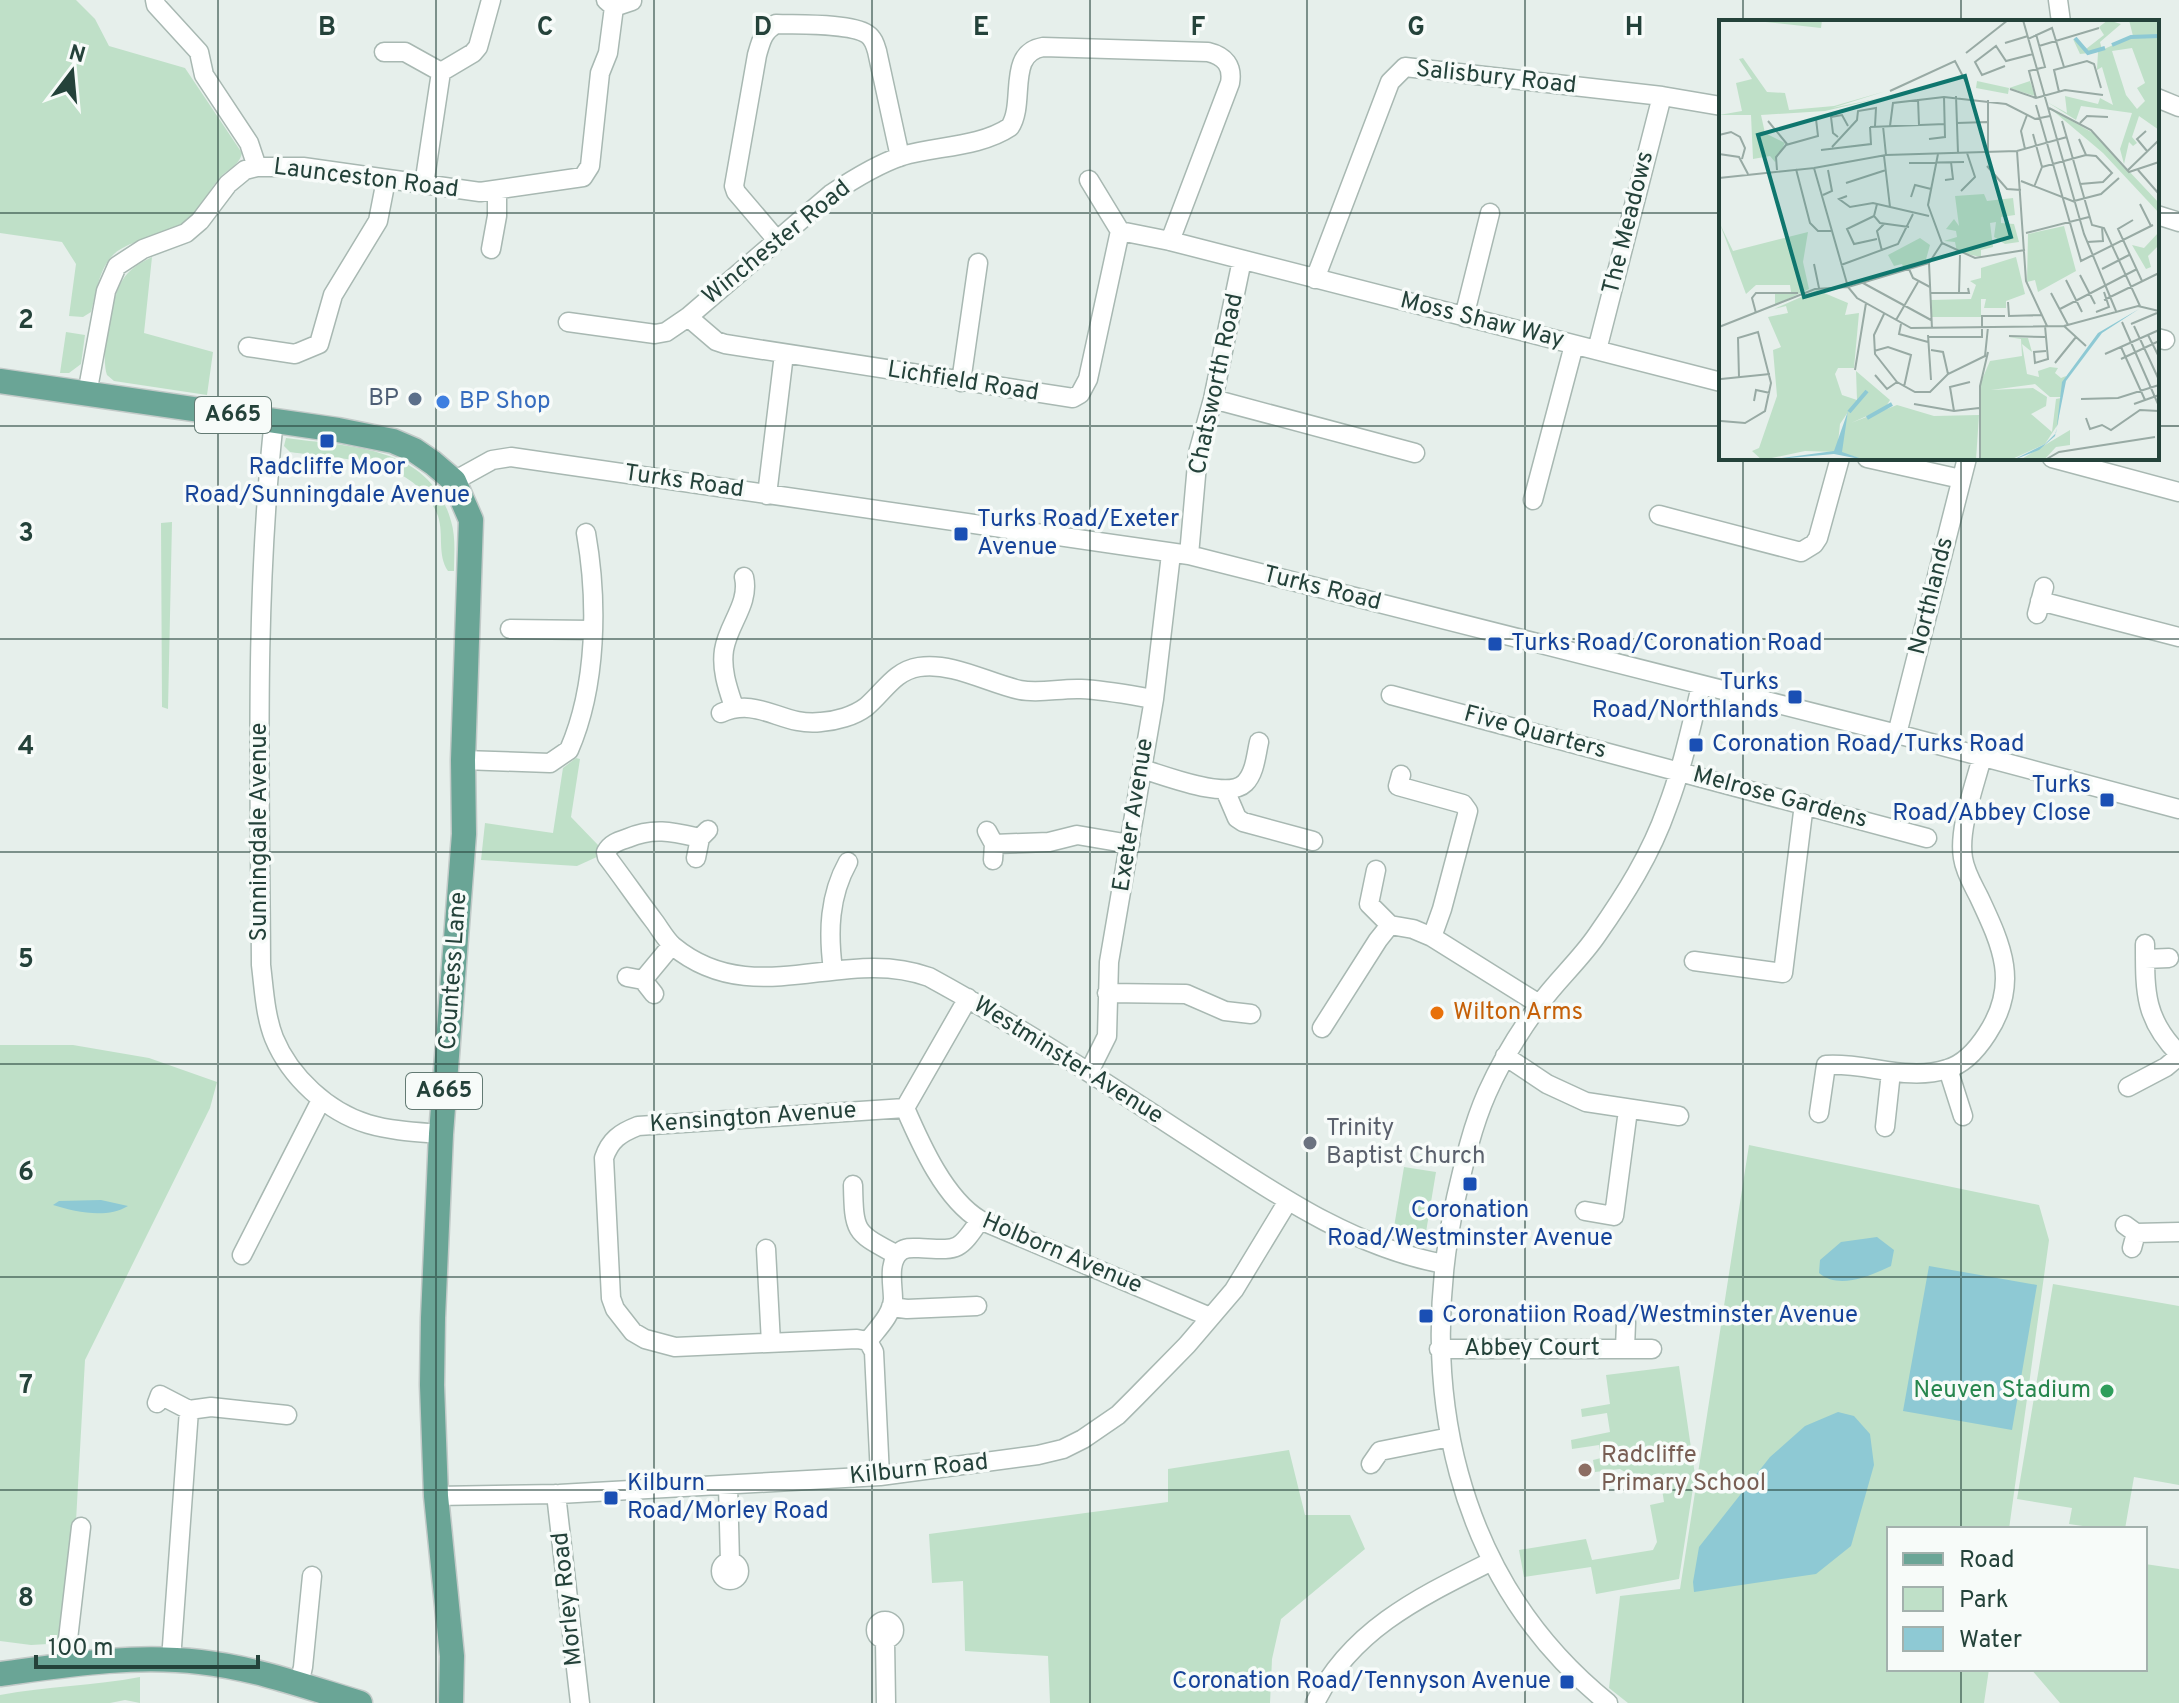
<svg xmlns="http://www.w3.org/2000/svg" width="2179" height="1703" viewBox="0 0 2179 1703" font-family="Overpass,sans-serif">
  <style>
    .green { fill: #bfe0c8 }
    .water { fill: #8ec9d4 }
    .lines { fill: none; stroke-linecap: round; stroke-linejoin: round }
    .minor-casing { stroke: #a8b8b2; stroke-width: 21 }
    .major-casing { stroke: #c2cac8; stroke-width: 27 }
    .minor { stroke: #fff; stroke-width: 18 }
    .major { stroke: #6aa596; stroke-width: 24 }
    .grid { fill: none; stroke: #24423a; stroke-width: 2; stroke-opacity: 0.55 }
    .service-dot { fill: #5c6f8a; stroke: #f7fbf9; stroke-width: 3 }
    .shop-dot { fill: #3f7fe0; stroke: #f7fbf9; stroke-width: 3 }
    .transit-dot { fill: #1a4fb4; stroke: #f7fbf9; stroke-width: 3 }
    .food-dot { fill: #e8710a; stroke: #f7fbf9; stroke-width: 3 }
    .worship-dot { fill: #6b7280; stroke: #f7fbf9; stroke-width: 3 }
    .leisure-dot { fill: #2e9e5b; stroke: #f7fbf9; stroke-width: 3 }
    .education-dot { fill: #8d6e63; stroke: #f7fbf9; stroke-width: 3 }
    .labels { text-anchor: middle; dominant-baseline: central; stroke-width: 7; stroke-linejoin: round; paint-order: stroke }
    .shield { fill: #f7fbf9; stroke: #637a73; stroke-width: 2 }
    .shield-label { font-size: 22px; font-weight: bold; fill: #24423a }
    .street-label { font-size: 24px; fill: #24423a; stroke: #f7fbf9 }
    .service-label { font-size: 24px; fill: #4e5e75; stroke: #f7fbf9; text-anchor: end }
    .shop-label { font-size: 24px; fill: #366cbe; stroke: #f7fbf9; text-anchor: start }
    .transit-label { font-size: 24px; fill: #164399; stroke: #f7fbf9; text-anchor: start }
    .food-label { font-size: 24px; fill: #c56008; stroke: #f7fbf9; text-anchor: start }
    .worship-label { font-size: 24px; fill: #5b616d; stroke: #f7fbf9; text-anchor: start }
    .leisure-label { font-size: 24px; fill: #27864d; stroke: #f7fbf9; text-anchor: end }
    .education-label { font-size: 24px; fill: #785e54; stroke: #f7fbf9; text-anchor: start }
    .inset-river { fill: none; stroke: #8ec9d4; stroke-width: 4 }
    .inset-road { fill: none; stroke: #98aaa4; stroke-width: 2 }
    .view { fill: #0f766e; fill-opacity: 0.15; stroke: #0f766e; stroke-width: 4 }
    .inset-edge { fill: none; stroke: #24423a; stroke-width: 4 }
    .grid-label { font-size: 26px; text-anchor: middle; font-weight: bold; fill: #24423a; stroke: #f7fbf9; stroke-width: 7; stroke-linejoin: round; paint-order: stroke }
  </style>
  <rect width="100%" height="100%" fill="#e6efeb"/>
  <path class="green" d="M0,0H76L95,19L109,46L185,68L242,153C239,167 226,169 218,180C207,193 201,209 188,220C167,236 130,239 114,254C99,268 96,294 91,312L83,317L69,316L76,264L62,242L0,233Z
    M152,257L144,333L213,352L207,395L114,381L107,375C100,356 111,299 122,281C129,269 140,263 152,257Z
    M66,332L85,335L81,364L69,373H60Z
    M286,438C350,447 430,445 451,521C456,537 454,555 454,571H448C437,555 444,534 438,516C415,457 343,460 290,452L284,446Z
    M172,522L168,709L162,707L161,523Z
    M576,758L580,759L571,817L598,845L599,856L577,866L481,860L485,823L553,833L563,768Z
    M0,1045H73L149,1058L217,1082L210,1108L85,1360L75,1539L65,1643L31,1645L0,1641Z
    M1749,1145L2039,1205L2049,1240L2009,1529H1889V1669H1989L1984,1703H1628L1609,1688L1620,1596L1680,1589Z
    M1404,1167L1436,1172L1425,1238L1393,1233Z
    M2053,1284L2179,1306V1485L2134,1477L2125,1529H2103L2069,1524L2072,1508L2017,1499Z
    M1679,1366L1695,1475L1679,1579L1596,1594L1591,1567L1524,1577L1519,1550L1586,1539L1592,1560L1653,1550L1657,1542L1650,1505L1664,1502L1661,1483L1645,1485L1620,1469L1595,1472L1593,1460L1601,1458L1599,1445L1572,1449L1571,1440L1610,1432L1607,1413L1582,1417L1581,1409L1610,1404L1606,1375Z
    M1289,1450L1305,1515H1350L1365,1549L1281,1619L1272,1659L1270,1703H1050L1048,1656L965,1651L963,1581L932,1583L929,1534L1168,1502V1469Z
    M2145,1564L2179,1569V1703H2060L2031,1669H2145Z
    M140,1677V1703L125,1700L110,1703H0V1695C47,1686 94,1686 140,1677Z"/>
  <path class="water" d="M101,1200L128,1206C106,1219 76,1212 53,1205L59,1201Z
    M1877,1237L1894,1250L1891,1266C1870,1276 1839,1290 1819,1273L1820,1260L1841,1242Z
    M1929,1266L2037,1285L2012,1430L1903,1411Z
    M1838,1412L1854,1416L1870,1434L1874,1465L1851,1546L1816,1574L1694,1592L1693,1582L1699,1547L1770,1457L1805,1426Z"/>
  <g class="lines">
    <defs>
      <path id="minor" d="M155,0L156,5L199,52L204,75L249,143L257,167
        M606,0L614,7L632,1
        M2058,0L2061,22
        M384,52H405L441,72
        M2157,98L2179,107
        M1089,180L1120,231
        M424,185L441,72L473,53L478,47L491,0
        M2157,215L2179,222
        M1120,231L1170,241L1721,382
        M776,239L736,192L734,186L757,55C761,41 763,31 776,24C797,25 850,23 867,34C873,38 875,44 877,51L900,157
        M491,249L497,216V191
        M1315,279L1390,82L1405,67L1662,96L1721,106
        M688,317L716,341L725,344L1073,398L1080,394L1088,379L1120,231
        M1464,317L1490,213
        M568,322L655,334L666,332L688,317L831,194C852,180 878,164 902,156C937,146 980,147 1010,127C1026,103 1006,53 1043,47L1208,52C1225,56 1233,66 1230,83L1170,241
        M2157,338L2165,340
        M248,347L295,354L319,344L333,295L378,221L386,180
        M1597,350L1662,96
        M961,382L978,263
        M87,394L106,291L117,266L143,249L186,233L200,221L228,184L245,170L257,167H303L480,192L583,177L590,166L600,73L608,53L614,7
        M1213,399L1415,453
        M274,420C254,601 260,783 261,965C264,989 265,1015 274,1038C290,1077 328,1112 368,1124C392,1131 416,1132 441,1134
        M1867,458L1961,479
        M2052,458L2179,492
        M454,481L492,460L511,457L1189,555L1897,734L2179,809
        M767,495L784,354
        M1533,500L1574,345
        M1659,515L1801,552L1814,544L1818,538L1840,458
        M1189,555L1198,453L1213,399L1242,260
        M2040,601L2179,637
        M2037,614L2044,587
        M510,629L591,630
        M1391,695L1927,838
        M734,707C728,689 721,670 724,650C728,624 750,604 744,577
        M721,713C759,696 782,727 821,722C836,721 854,716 866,707C884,692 894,671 919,667C953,662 988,683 1020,690C1040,694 1060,688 1081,689C1105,690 1130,695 1154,699
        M1897,734L1967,458
        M463,760L550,763L569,750C597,686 598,601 586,533
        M1142,769C1164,775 1227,801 1245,783C1255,773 1256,755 1259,742
        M1401,775L1398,786L1463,804L1468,811L1442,909L1432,937
        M1225,790L1237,818L1243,822L1313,841
        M987,831L994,844L993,860
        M700,838C673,832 654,827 628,838C619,841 611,843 606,852L607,857C623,878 638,900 654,921C660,929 666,940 673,946C754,1013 843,945 929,977C1017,1025 1100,1079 1184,1134C1265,1186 1346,1246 1444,1264
        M994,844L1049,842L1077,835L1130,844
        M696,858L700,838L708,830
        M1376,870L1369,904L1390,925
        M2145,944C2145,991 2144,1019 2179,1054
        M2145,959L2169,958
        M1694,961L1783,973L1804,804
        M833,970C828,932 829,896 848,862
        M627,977L643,980L654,994
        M643,980L672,945
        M1107,993L1186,994L1225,1011L1251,1014
        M968,998L905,1108C921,1145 945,1199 980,1220L1210,1317
        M1322,1028L1378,940L1390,925L1413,929L1432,937L1539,1004
        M1505,1056L1547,1084L1586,1102L1679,1116
        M1948,1069L1963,1116
        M1089,1072L1107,1036L1109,962L1154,699L1171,554
        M2128,1087L2166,1067L2179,1056
        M1819,1113L1826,1065C1866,1062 1907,1082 1947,1069C1965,1064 1978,1048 1987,1034C2020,984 2002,946 1979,897C1973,885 1965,872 1963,858C1958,829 1975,785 1982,757
        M1885,1127L1891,1072
        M853,1185C854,1234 855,1232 897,1255
        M1585,1211L1614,1216L1628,1110
        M2125,1225L2136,1233L2132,1248
        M2136,1233L2179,1232
        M766,1249L771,1343
        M242,1255L321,1100
        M891,1307L907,1309L977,1306
        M868,1341L857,1339L675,1347L645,1339L633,1332L615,1309L611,1298L604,1158C610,1140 620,1133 638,1126L905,1108
        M1439,1349H1652
        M1625,1349L1626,1322
        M157,1403L160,1395L189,1410L211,1407L287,1415
        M1371,1464L1380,1451L1450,1437
        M880,1476L874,1352L868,1341C877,1329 892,1315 893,1299C893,1285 887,1261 901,1251C906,1247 913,1248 919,1248C957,1250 958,1253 980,1220
        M728,1485L730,1562
        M556,1494L580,1703
        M436,1496L559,1494L880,1476L1038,1455L1063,1449L1083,1439L1118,1415L1136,1397L1187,1345L1234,1290L1288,1201
        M721 1571a9 9 0 1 1 18 0a9 9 0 1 1-18 0Z
        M876 1630a9 9 0 1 1 18 0a9 9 0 1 1-18 0Z
        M885,1640L886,1703
        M171,1660L189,1410
        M65,1665L81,1527
        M299,1684L303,1667L312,1576
        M1315,1703C1351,1629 1422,1596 1492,1561
        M1608,1703C1454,1579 1415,1383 1456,1198C1464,1163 1472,1127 1487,1093C1501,1062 1519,1032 1539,1005C1557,980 1580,960 1597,935C1625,895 1651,854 1667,808C1682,769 1691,727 1701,686"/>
      <path id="major" d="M0,381L338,430L393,441L414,450L433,463L454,481L471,520L463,760L464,834L441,1134L433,1318L432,1385L436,1496L452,1656L451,1703
        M0,1674C66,1665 133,1654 200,1662C255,1668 307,1687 360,1703"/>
    </defs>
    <use href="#minor" class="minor-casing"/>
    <use href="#major" class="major-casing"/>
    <use href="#minor" class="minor"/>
    <use href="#major" class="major"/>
  </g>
  <path class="grid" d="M218,0V1703M436,0V1703M654,0V1703M872,0V1703M1090,0V1703M1307,0V1703M1525,0V1703M1743,0V22M1961,0V22M0,213H1721M2157,213H2179M0,426H1721M2157,426H2179M1743,458V1703M1961,458V1529M0,639H2179M0,852H2179M0,1064H2179M0,1277H2179M0,1490H2179M1961,1669V1703"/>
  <circle class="service-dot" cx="415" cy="399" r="8"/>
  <circle class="shop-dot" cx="443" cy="402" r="8"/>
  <g class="transit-dot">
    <rect x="319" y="433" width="16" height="16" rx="4"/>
    <rect x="953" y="526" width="16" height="16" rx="4"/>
    <rect x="1487" y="636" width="16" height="16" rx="4"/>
    <rect x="1787" y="689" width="16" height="16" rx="4"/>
    <rect x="1688" y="737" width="16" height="16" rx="4"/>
    <rect x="2099" y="792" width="16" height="16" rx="4"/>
    <rect x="1462" y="1176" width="16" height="16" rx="4"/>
    <rect x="1418" y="1308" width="16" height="16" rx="4"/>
    <rect x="603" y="1490" width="16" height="16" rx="4"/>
    <rect x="1559" y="1674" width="16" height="16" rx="4"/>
  </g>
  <circle class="food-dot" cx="1437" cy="1013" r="8"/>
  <circle class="worship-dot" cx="1310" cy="1143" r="8"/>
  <circle class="leisure-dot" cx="2107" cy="1391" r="8"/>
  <circle class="education-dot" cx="1585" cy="1470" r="8"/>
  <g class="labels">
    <g class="shield">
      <rect x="195" y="397" width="76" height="36" rx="6"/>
      <rect x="406" y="1073" width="76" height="36" rx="6"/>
    </g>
    <g class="shield-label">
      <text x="233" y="415">A665</text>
      <text x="444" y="1091">A665</text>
    </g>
    <g class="street-label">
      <text transform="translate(1496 78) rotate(6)">Salisbury Road</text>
      <text transform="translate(366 179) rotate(7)">Launceston Road</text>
      <text transform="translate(1629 223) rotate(-76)">The Meadows</text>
      <text transform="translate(777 243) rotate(-39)">Winchester Road</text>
      <text transform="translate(1482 321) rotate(14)">Moss Shaw Way</text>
      <text transform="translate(963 382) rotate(9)">Lichfield Road</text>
      <text transform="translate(1217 384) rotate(-78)">Chatsworth Road</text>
      <text transform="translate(684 482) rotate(8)">Turks Road</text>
      <text transform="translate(1322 589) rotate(14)">Turks Road</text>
      <text transform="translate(1932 596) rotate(-76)">Northlands</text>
      <text transform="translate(1535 733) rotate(15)">Five Quarters</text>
      <text transform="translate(1780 798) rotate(15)">Melrose Gardens</text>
      <text transform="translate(1134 815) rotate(-81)">Exeter Avenue</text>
      <text transform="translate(260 832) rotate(-90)">Sunningdale Avenue</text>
      <text transform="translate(454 971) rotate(-86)">Countess Lane</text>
      <text transform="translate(1068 1061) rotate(32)">Westminster Avenue</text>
      <text transform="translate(753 1118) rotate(-4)">Kensington Avenue</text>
      <text transform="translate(1062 1254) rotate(23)">Holborn Avenue</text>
      <text x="1532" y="1349">Abbey Court</text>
      <text transform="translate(919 1470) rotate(-6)">Kilburn Road</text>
      <text transform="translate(568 1599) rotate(-96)">Morley Road</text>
    </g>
    <g class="service-label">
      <text x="399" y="399">BP</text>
    </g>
    <g class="shop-label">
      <text x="459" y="402">BP Shop</text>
    </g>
    <g class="transit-label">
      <text x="327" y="468" text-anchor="middle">Radcliffe Moor<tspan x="327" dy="28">Road/Sunningdale Avenue</tspan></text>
      <text x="977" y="520">Turks Road/Exeter<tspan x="977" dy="28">Avenue</tspan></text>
      <text x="1511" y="644">Turks Road/Coronation Road</text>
      <text x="1779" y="683" text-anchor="end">Turks<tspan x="1779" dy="28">Road/Northlands</tspan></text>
      <text x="1712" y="745">Coronation Road/Turks Road</text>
      <text x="2091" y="786" text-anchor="end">Turks<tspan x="2091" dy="28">Road/Abbey Close</tspan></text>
      <text x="1470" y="1211" text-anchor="middle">Coronation<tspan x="1470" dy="28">Road/Westminster Avenue</tspan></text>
      <text x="1442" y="1316">Coronatiion Road/Westminster Avenue</text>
      <text x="627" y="1484">Kilburn<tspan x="627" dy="28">Road/Morley Road</tspan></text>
      <text x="1551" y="1682" text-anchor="end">Coronation Road/Tennyson Avenue</text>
    </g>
    <g class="food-label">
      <text x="1453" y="1013">Wilton Arms</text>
    </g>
    <g class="worship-label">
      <text x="1326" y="1129">Trinity<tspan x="1326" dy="28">Baptist Church</tspan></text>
    </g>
    <g class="leisure-label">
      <text x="2091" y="1391">Neuven Stadium</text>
    </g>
    <g class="education-label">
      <text x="1601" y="1456">Radcliffe<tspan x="1601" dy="28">Primary School</tspan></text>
    </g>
  </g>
  <g transform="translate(1719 20)">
    <rect width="440" height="440" fill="#e6efeb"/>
    <path d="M103,0L102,8L37,1L38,0ZM389,0L402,4L381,22L383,30L414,16L410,0H440V110L420,96L413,117L418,123L414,126L410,122L405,144L401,129L413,93L362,86L357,100L328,82L348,93L346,76L379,84L381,78L394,85L383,47L378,50L379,32L361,34L354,19L367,29L385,15L380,7ZM413,28L426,63L418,68L426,81L418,89L407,75L393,31ZM24,38L48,72L66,73L70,90L115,86L167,71L113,88L166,77L106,91L42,95L46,113L66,123L56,142L51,136L34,139L32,95H0L23,91L17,63L33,59L20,39ZM258,61L290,68L311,61L316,76L290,68L289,74L257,68ZM332,89L374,113L440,183V193L384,133ZM265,174L268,181L294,178L296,195L282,197V203L295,204L300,222L286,224L275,217L277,202L271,203L274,227L262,230V237L238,232L236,222L225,221L238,217L237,211L227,209L235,199L240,206L236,176ZM1,204L14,231L89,212L84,242L90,269L56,285V274L72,272L71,265H37L27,274ZM345,206L357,251L319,272L316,260L308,262L309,214ZM440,212V225L429,236L432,247L427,249L413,225L425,228ZM201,218L211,225L206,243L185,249L183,244L175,246L169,235ZM297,237L306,274L287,281V288H265L267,279H262V297H213L212,280L252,279L257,265L251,261L262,258V248ZM98,270L129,283L126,295L140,293L135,348H119L116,354L123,375L138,380L137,351L171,380L166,388L132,403L178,385L215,396L260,395L257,440H146L120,432L129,392L121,404L118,432L86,431L43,440L33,431L40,428L58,376L54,330L62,327L49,297L69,293L67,286L55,289ZM289,317L309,318L313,332L303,324L308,354L320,357L319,351L331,347L339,348L336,353L342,358L347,356L342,377H331L316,364L272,370L314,368L328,377L327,386L312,394L333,412L337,379L342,378L339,404L326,424L291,440H262L261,364L271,341L303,336L302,319ZM351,410V425L337,427L325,440H301Z" fill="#bfe0c8" fill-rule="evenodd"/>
    <path d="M420,289L383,313L347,361L336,416L320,430L294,440L326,424L337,413L343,362L379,313ZM129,391L123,432L146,440L115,434L48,440L115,431Z" fill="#8ec9d4"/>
    <path class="inset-river" d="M356,18L369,33L386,28M393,25L412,17L440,16M130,392L148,371M148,398L173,384"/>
    <path class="inset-road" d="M304,0L365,214L397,291M317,14L326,47L310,51L317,78M309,19L333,8L345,47M286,23L309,16M320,26L380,8M247,33L289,0M286,46L263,55L256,42L277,26L287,41L314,34M291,69L317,78L346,70L384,75M171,71L236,41L249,66M340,72L335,50L368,41L375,44L382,68M237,76L239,133M199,79L200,105M317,85L362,241L434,205M330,88L372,110L410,152L440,142M49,101L68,124M343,101L373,205L385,208L421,286M238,103L268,102M361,103L368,96L389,97M164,106L167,135M171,106L174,83L225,77L287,84L316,99L331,96M151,107L226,104M427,111L418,119L428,131M314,114L323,147L315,167M0,115L12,112L21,117L26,128L23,139M119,117L114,113L112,97L123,95L129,106M210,119L226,117L225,77M360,119L367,135L377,136L393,153L384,162L361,164M113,127L138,100L139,91L157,88L156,106M306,129L302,111L308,95M102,130L152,124L151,107M298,131L307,261L328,306M269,133V80M0,134L20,137L29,154M219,134L209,185L223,223L256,238L306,230M165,136L171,187M190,143L245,142M268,146L288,169L302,170M323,147L367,135M95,148L167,135L298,131L348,117M77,149L91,203L99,211H112M58,150L57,137L67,125L99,116L97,99M419,150L440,174M408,151L440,120M0,158L95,148L129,267L138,278L192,308L345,306L419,286L440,291M226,160L234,159L232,142M302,161L356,182M127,163L167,150M242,171L256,157L248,133M104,175L113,171L109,150M128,176L120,179L131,187L154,183L210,196M192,177L196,165L212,169M355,181L382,174L400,158M158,184L155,196L161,203L190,207M421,184L432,206M155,196L128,209L135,224L158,219M414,200L399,209L423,261M307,213L370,197M368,222L384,221L383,207M163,231L158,211L165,204M95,244L100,268M122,245L179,224L194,194M190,249L194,258L211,267M383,249L410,235M361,255L376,284M347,260L363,292M144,263L212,300M129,267L210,243M211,273H250L249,268M240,273L241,235M332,273L349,305M385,280L440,253M289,282L290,296L323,295M341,289L418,249M377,292L390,287L385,272M37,293L33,278L37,273H79M165,294L155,315L156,334L178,362L196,372H211L229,354L266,336L269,307M177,300L199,262M403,302L439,384M182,304L180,314L209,322M412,304L438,293M326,306L329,339L316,343L315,332L327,331M345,306L367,326M415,306L440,360M0,307L96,269L129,267M213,309L210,243L223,223M209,315L212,360M429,315L440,337M290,316L326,317M209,317H263V296H286M0,323V408M402,327L426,380M212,330L224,332L229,354M155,331L169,327L192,335L185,367M386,334L440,310M402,339L440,321M336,343L357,317M136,350L147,283M156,355L168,369L178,362M2,359L51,354M362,379L399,378L440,365M35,381L37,370L51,373M195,384L235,391L260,388M415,384L440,375M235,391L231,367L251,362M367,398L371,409L383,405L392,410L421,390L440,391M2,401L26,403L46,391L52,363L39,312L19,318L20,357M261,440V366L269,332M326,440L340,432L436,417"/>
    <path class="view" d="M246,56L292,217L85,277L39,115Z"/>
    <rect width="440" height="440" class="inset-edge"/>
  </g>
  <g class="grid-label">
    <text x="327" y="35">B</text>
    <text x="545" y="35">C</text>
    <text x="763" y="35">D</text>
    <text x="981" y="35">E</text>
    <text x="1198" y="35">F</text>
    <text x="1416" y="35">G</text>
    <text x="1634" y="35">H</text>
    <text x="26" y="328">2</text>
    <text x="26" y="541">3</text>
    <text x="26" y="754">4</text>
    <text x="26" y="967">5</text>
    <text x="26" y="1180">6</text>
    <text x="26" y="1393">7</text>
    <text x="26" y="1606">8</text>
  </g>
  <rect x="1887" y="1527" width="260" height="144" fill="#f7fbf9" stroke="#a3b1ad" stroke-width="2"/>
  <rect x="1903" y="1553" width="40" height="12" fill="#6aa596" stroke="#a3b1ad" stroke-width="2"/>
  <text x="1959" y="1567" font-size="24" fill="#24423a">Road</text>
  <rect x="1903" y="1587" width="40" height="24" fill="#bfe0c8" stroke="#a3b1ad" stroke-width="2"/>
  <text x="1959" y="1607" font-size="24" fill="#24423a">Park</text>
  <rect x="1903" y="1627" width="40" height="24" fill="#8ec9d4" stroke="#a3b1ad" stroke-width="2"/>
  <text x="1959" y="1647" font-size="24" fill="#24423a">Water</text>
  <g transform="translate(72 72) rotate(16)" stroke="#f7fbf9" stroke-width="6" paint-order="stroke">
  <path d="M0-6L14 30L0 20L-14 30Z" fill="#24423a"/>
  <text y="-12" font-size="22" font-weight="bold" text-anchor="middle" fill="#24423a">N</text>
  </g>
  <path d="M36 1655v12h222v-12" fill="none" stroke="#24423a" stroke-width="4"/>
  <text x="48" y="1655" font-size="24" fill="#24423a" stroke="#f7fbf9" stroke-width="6" paint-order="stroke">100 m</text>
</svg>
